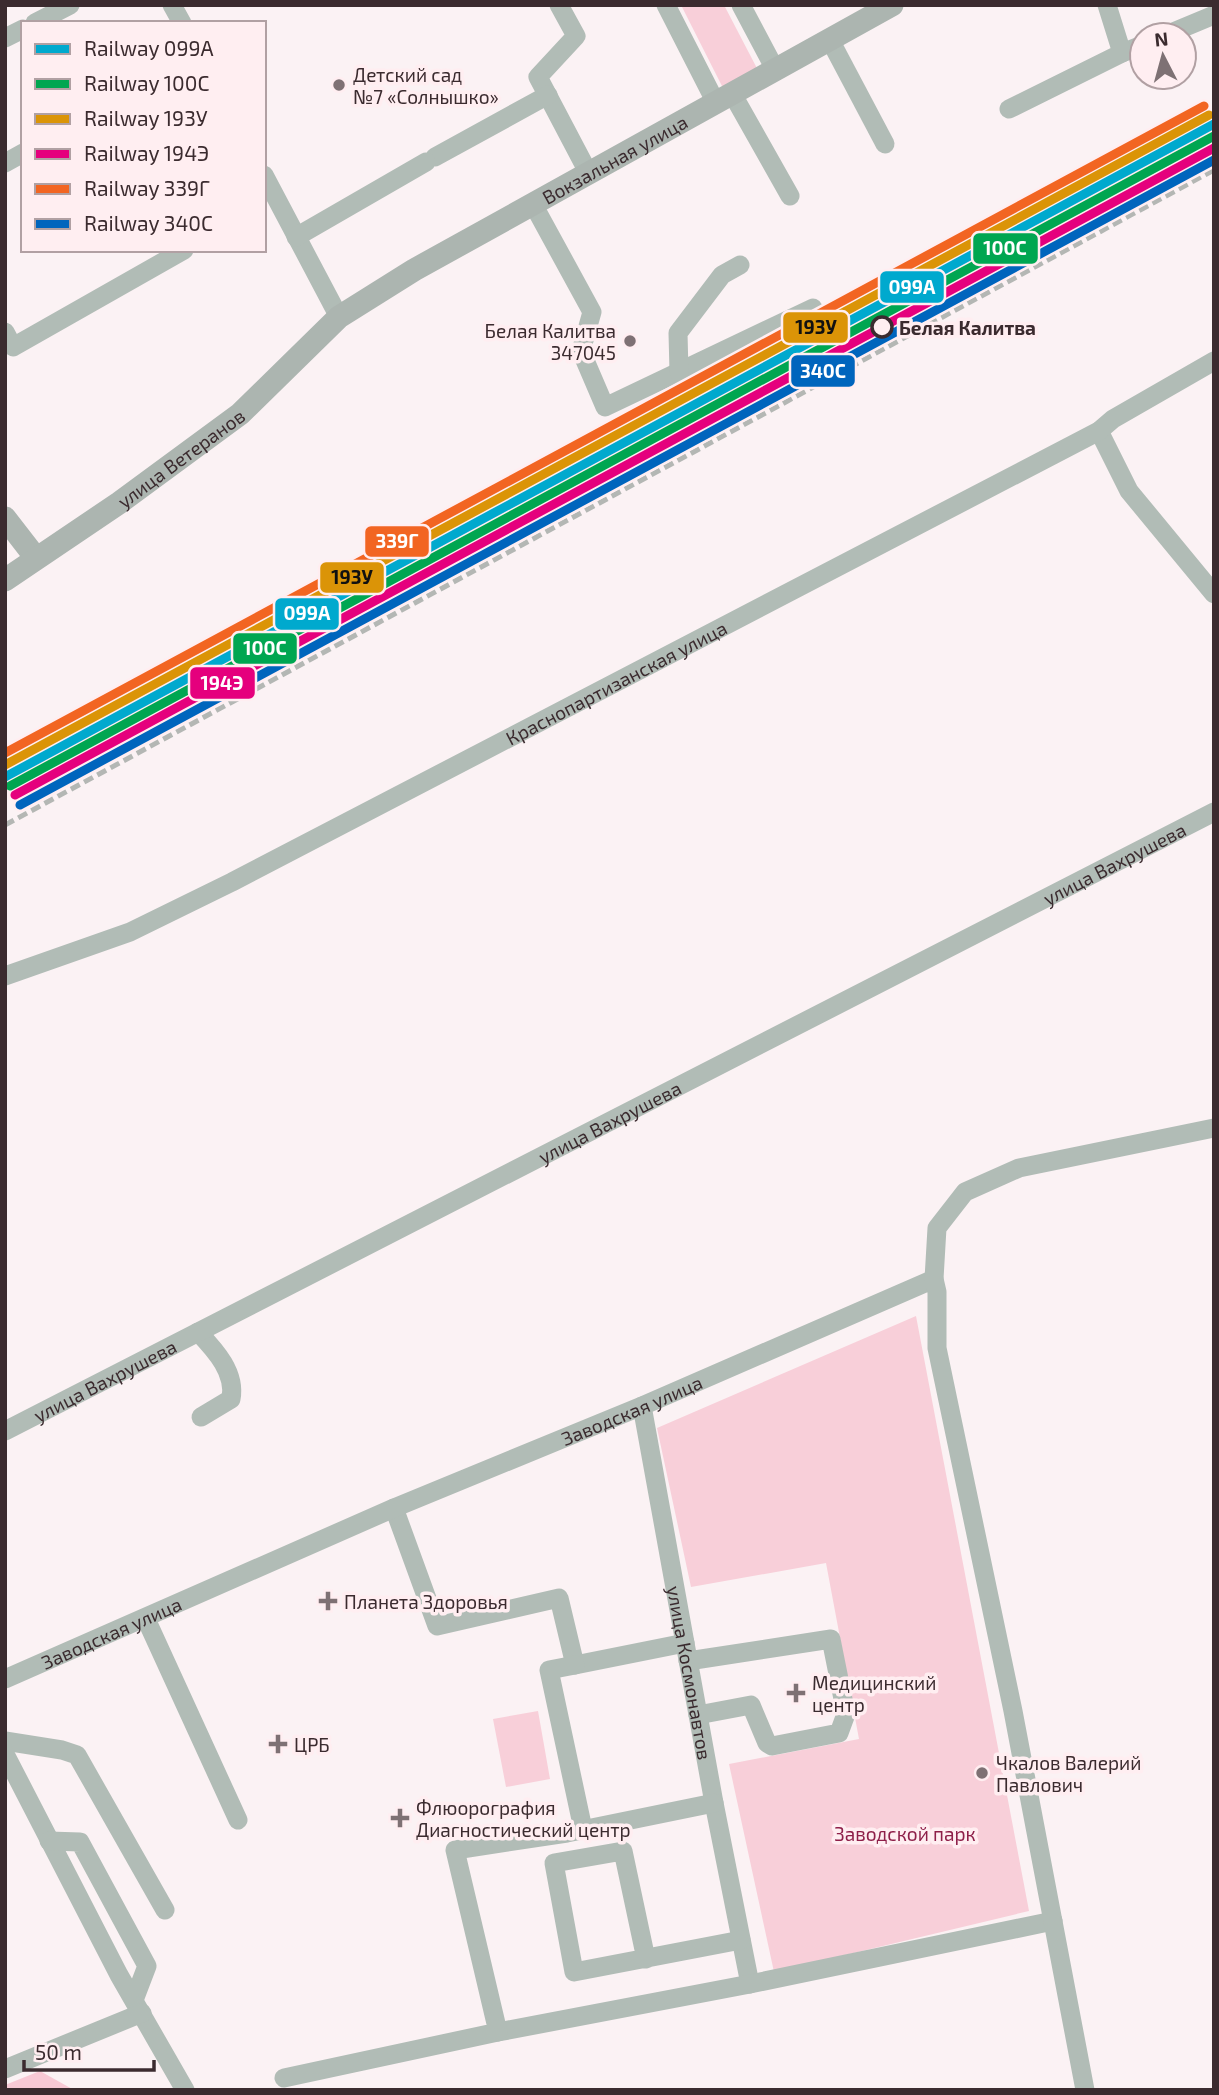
<svg xmlns="http://www.w3.org/2000/svg" width="1219" height="2095" viewBox="0 0 1219 2095" font-family="'Exo 2',sans-serif">
  <style>
    .green { fill: #f8cfd9 }
    .forest { fill: #f8c9d5 }
    .lines { fill: none; stroke-linecap: round; stroke-linejoin: round }
    .minor { stroke: #b1bcb6; stroke-width: 19 }
    .major { stroke: #acb5b0; stroke-width: 23 }
    .rail { stroke: #b4b7b4; stroke-width: 5; stroke-dasharray: 10 5; stroke-linecap: butt }
    .rail-1-casing { stroke: #ffeef1; stroke-width: 14 }
    .rail-2-casing { stroke: #ffeef1; stroke-width: 14 }
    .rail-3-casing { stroke: #ffeef1; stroke-width: 14 }
    .rail-4-casing { stroke: #ffeef1; stroke-width: 14 }
    .rail-5-casing { stroke: #ffeef1; stroke-width: 14 }
    .rail-6-casing { stroke: #ffeef1; stroke-width: 14 }
    .rail-1 { stroke: #00a9ce; stroke-width: 9 }
    .rail-2 { stroke: #00a651; stroke-width: 9 }
    .rail-3 { stroke: #db9407; stroke-width: 9 }
    .rail-4 { stroke: #e5007d; stroke-width: 9 }
    .rail-5 { stroke: #f26522; stroke-width: 9 }
    .rail-6 { stroke: #0065bd; stroke-width: 9 }
    .poi-dot { fill: #7e7174; stroke: #ffeef1; stroke-width: 2.5 }
    .stop-dot { fill: #ffeef1; stroke: #3b2b2f; stroke-width: 3.5 }
    .labels { text-anchor: middle; dominant-baseline: central; stroke-width: 7; stroke-linejoin: round; paint-order: stroke }
    .poi-label { font-size: 19px; fill: #3b2b2f; stroke: #ffeef1; text-anchor: start }
    .street-label { font-size: 19px; fill: #3b2b2f; stroke: #ffeef1 }
    .stop-label { font-size: 19px; font-weight: bold; fill: #3b2b2f; stroke: #ffeef1; text-anchor: start }
    .park-label { font-size: 19px; fill: #8e1f49; stroke: #ffeef1 }
    .line-badge { stroke: #ffeef1; stroke-width: 2.5 }
    .badge-label { font-size: 19px; text-anchor: middle; font-weight: bold; fill: #fff }
    .pale-badge-label { font-size: 19px; text-anchor: middle; font-weight: bold; fill: #111 }
  </style>
  <rect width="100%" height="100%" fill="#fbf2f4"/>
  <path class="green" d="M681,5H724L761,76L726,94Z
    M916,1316L1029,1911L774,1972L729,1764L859,1739L826,1563L691,1587L657,1428Z
    M538,1711L550,1779L506,1787L493,1719Z"/>
  <path class="forest" d="M40,2071L74,2090H5V2085Z"/>
  <g class="lines">
    <g class="minor">
      <path d="M172,5L182,23"/>
      <path d="M559,5L576,36L538,77L589,174"/>
      <path d="M666,5L716,103"/>
      <path d="M741,5L776,71"/>
      <path d="M35,23L70,5"/>
      <path d="M1166,35L1214,15"/>
      <path d="M5,38L23,29"/>
      <path d="M830,40L885,144"/>
      <path d="M1122,53L1142,45"/>
      <path d="M733,95L790,196"/>
      <path d="M1009,109L1122,53L1107,5"/>
      <path d="M435,157L548,95"/>
      <path d="M5,163L23,153"/>
      <path d="M264,175L339,317"/>
      <path d="M533,204L592,312L581,351L605,407L813,308"/>
      <path d="M296,237L426,162"/>
      <path d="M5,332L13,347L184,250"/>
      <path d="M679,372L678,333L722,275L740,265"/>
      <path d="M1099,431L1129,491L1214,594"/>
      <path id="s1" d="M5,976L130,932L232,882L1099,431L1113,419L1214,361"/>
      <path d="M198,1332C216,1351 236,1373 231,1399L201,1417"/>
      <path id="s2" d="M642,1406L714,1803L750,1984"/>
      <path id="s3" d="M5,1431L1214,812"/>
      <path d="M394,1508L437,1626L559,1598L575,1665L685,1643"/>
      <path d="M146,1619L238,1820"/>
      <path d="M688,1661L831,1639L846,1714L839,1733L772,1746L767,1743L751,1705L698,1715"/>
      <path d="M575,1665L549,1670L583,1829"/>
      <path id="s4" d="M5,1679L394,1508L642,1406L934,1279"/>
      <path d="M5,1741L62,1750L77,1755L165,1910"/>
      <path d="M5,1754L119,1975L185,2090"/>
      <path d="M49,1841L80,1842L147,1966L134,2000"/>
      <path d="M646,1959L623,1851L554,1863L574,1972L741,1940"/>
      <path d="M498,2032L750,1984L1053,1921"/>
      <path d="M5,2069L142,2013"/>
      <path d="M284,2078L498,2032L455,1850L567,1833L714,1803"/>
      <path d="M1085,2090L1013,1711L937,1348V1292L934,1279L937,1228L965,1192L1019,1168L1214,1128"/>
    </g>
    <g class="major">
      <path d="M5,518L36,558"/>
      <path id="s5" d="M5,580L119,503L240,414L339,317L414,270L892,5"/>
    </g>
    <path class="rail" d="M5,825L1214,170"/>
    <defs>
      <path id="rail-1" d="M5,777L1214,124"/>
      <path id="rail-2" d="M10,786L1214,136"/>
      <path id="rail-3" d="M5,765L1209,115"/>
      <path id="rail-4" d="M15,795L1214,148"/>
      <path id="rail-5" d="M5,753L1204,106"/>
      <path id="rail-6" d="M20,805L1214,160"/>
    </defs>
    <use href="#rail-1" class="rail-1-casing"/>
    <use href="#rail-2" class="rail-2-casing"/>
    <use href="#rail-3" class="rail-3-casing"/>
    <use href="#rail-4" class="rail-4-casing"/>
    <use href="#rail-5" class="rail-5-casing"/>
    <use href="#rail-6" class="rail-6-casing"/>
    <use href="#rail-1" class="rail-1"/>
    <use href="#rail-2" class="rail-2"/>
    <use href="#rail-3" class="rail-3"/>
    <use href="#rail-4" class="rail-4"/>
    <use href="#rail-5" class="rail-5"/>
    <use href="#rail-6" class="rail-6"/>
  </g>
  <g class="poi-dot">
    <circle cx="339" cy="85" r="7"/>
    <circle cx="630" cy="341" r="7"/>
    <path d="M324.5 1590.5h7v7h7v7h-7v7h-7v-7h-7v-7h7z"/>
    <path d="M792.5 1682.5h7v7h7v7h-7v7h-7v-7h-7v-7h7z"/>
    <path d="M274.5 1733.5h7v7h7v7h-7v7h-7v-7h-7v-7h7z"/>
    <circle cx="982" cy="1773" r="7"/>
    <path d="M396.5 1807.5h7v7h7v7h-7v7h-7v-7h-7v-7h7z"/>
  </g>
  <circle class="stop-dot" cx="882" cy="327" r="10"/>
  <g class="labels">
    <g class="poi-label">
      <text x="353" y="74">Детский сад<tspan x="353" dy="22">№7 «Солнышко»</tspan></text>
      <text x="616" y="330" text-anchor="end">Белая Калитва<tspan x="616" dy="22">347045</tspan></text>
      <text x="344" y="1601">Планета Здоровья</text>
      <text x="812" y="1682">Медицинский<tspan x="812" dy="22">центр</tspan></text>
      <text x="294" y="1744">ЦРБ</text>
      <text x="996" y="1762">Чкалов Валерий<tspan x="996" dy="22">Павлович</tspan></text>
      <text x="416" y="1807">Флюорография<tspan x="416" dy="22">Диагностический центр</tspan></text>
    </g>
    <g class="street-label">
      <text stroke="none"><textPath href="#s5" startOffset="744">Вокзальная улица</textPath></text>
      <text stroke="none"><textPath href="#s5" startOffset="214">улица Ветеранов</textPath></text>
      <text stroke="none"><textPath href="#s1" startOffset="679">Краснопартизанская улица</textPath></text>
      <text stroke="none"><textPath href="#s3" startOffset="1246">улица Вахрушева</textPath></text>
      <text stroke="none"><textPath href="#s3" startOffset="679">улица Вахрушева</textPath></text>
      <text stroke="none"><textPath href="#s3" startOffset="112">улица Вахрушева</textPath></text>
      <text stroke="none"><textPath href="#s4" startOffset="682">Заводская улица</textPath></text>
      <text stroke="none"><textPath href="#s4" startOffset="116">Заводская улица</textPath></text>
      <text stroke="none"><textPath href="#s2" startOffset="271">улица Космонавтов</textPath></text>
    </g>
    <g class="stop-label">
      <text x="899" y="327">Белая Калитва</text>
    </g>
    <g class="park-label">
      <text x="905" y="1833">Заводской парк</text>
    </g>
  </g>
  <g class="line-badge">
    <rect x="972" y="232" width="67" height="33" rx="7" fill="#00a651"/>
    <rect x="879" y="270" width="66" height="34" rx="7" fill="#00a9ce"/>
    <rect x="782" y="311" width="67" height="33" rx="7" fill="#db9407"/>
    <rect x="790" y="354" width="66" height="34" rx="7" fill="#0065bd"/>
    <rect x="364" y="525" width="66" height="33" rx="7" fill="#f26522"/>
    <rect x="319" y="561" width="66" height="33" rx="7" fill="#db9407"/>
    <rect x="274" y="597" width="66" height="34" rx="7" fill="#00a9ce"/>
    <rect x="232" y="632" width="66" height="33" rx="7" fill="#00a651"/>
    <rect x="189" y="666" width="67" height="34" rx="7" fill="#e5007d"/>
  </g>
  <g class="badge-label">
    <text x="1005" y="255">100C</text>
    <text x="912" y="294">099А</text>
    <text x="823" y="378">340С</text>
    <text x="397" y="548">339Г</text>
    <text x="307" y="620">099А</text>
    <text x="265" y="655">100C</text>
    <text x="222" y="690">194Э</text>
  </g>
  <g class="pale-badge-label">
    <text x="816" y="334">193У</text>
    <text x="352" y="584">193У</text>
  </g>
  <rect width="1219" height="2095" fill="none" stroke="#3b2b2f" stroke-width="14"/>
  <rect x="21" y="21" width="245" height="231" fill="#ffeef1" stroke="#b1a0a3" stroke-width="2"/>
  <rect x="35" y="44" width="35" height="10" fill="#00a9ce" stroke="#b1a0a3" stroke-width="2"/>
  <text x="84" y="56" font-size="21" fill="#3b2b2f">Railway 099А</text>
  <rect x="35" y="79" width="35" height="10" fill="#00a651" stroke="#b1a0a3" stroke-width="2"/>
  <text x="84" y="91" font-size="21" fill="#3b2b2f">Railway 100C</text>
  <rect x="35" y="114" width="35" height="10" fill="#db9407" stroke="#b1a0a3" stroke-width="2"/>
  <text x="84" y="126" font-size="21" fill="#3b2b2f">Railway 193У</text>
  <rect x="35" y="149" width="35" height="10" fill="#e5007d" stroke="#b1a0a3" stroke-width="2"/>
  <text x="84" y="161" font-size="21" fill="#3b2b2f">Railway 194Э</text>
  <rect x="35" y="184" width="35" height="10" fill="#f26522" stroke="#b1a0a3" stroke-width="2"/>
  <text x="84" y="196" font-size="21" fill="#3b2b2f">Railway 339Г</text>
  <rect x="35" y="219" width="35" height="10" fill="#0065bd" stroke="#b1a0a3" stroke-width="2"/>
  <text x="84" y="231" font-size="21" fill="#3b2b2f">Railway 340С</text>
  <g transform="translate(1163 56) rotate(354)"><circle r="33" fill="#ffeef1" stroke="#b1a0a3" stroke-width="2"/>
  <path d="M0-5L12 26L0 18L-12 26Z" fill="#7e7174"/>
  <text y="-10" font-size="19" font-weight="bold" text-anchor="middle" fill="#3b2b2f">N</text>
  </g>
  <path d="M24 2060v10h130v-10" fill="none" stroke="#3b2b2f" stroke-width="3.5"/>
  <text x="35" y="2060" font-size="21" fill="#3b2b2f" stroke="#ffeef1" stroke-width="5" paint-order="stroke">50 m</text>
</svg>
